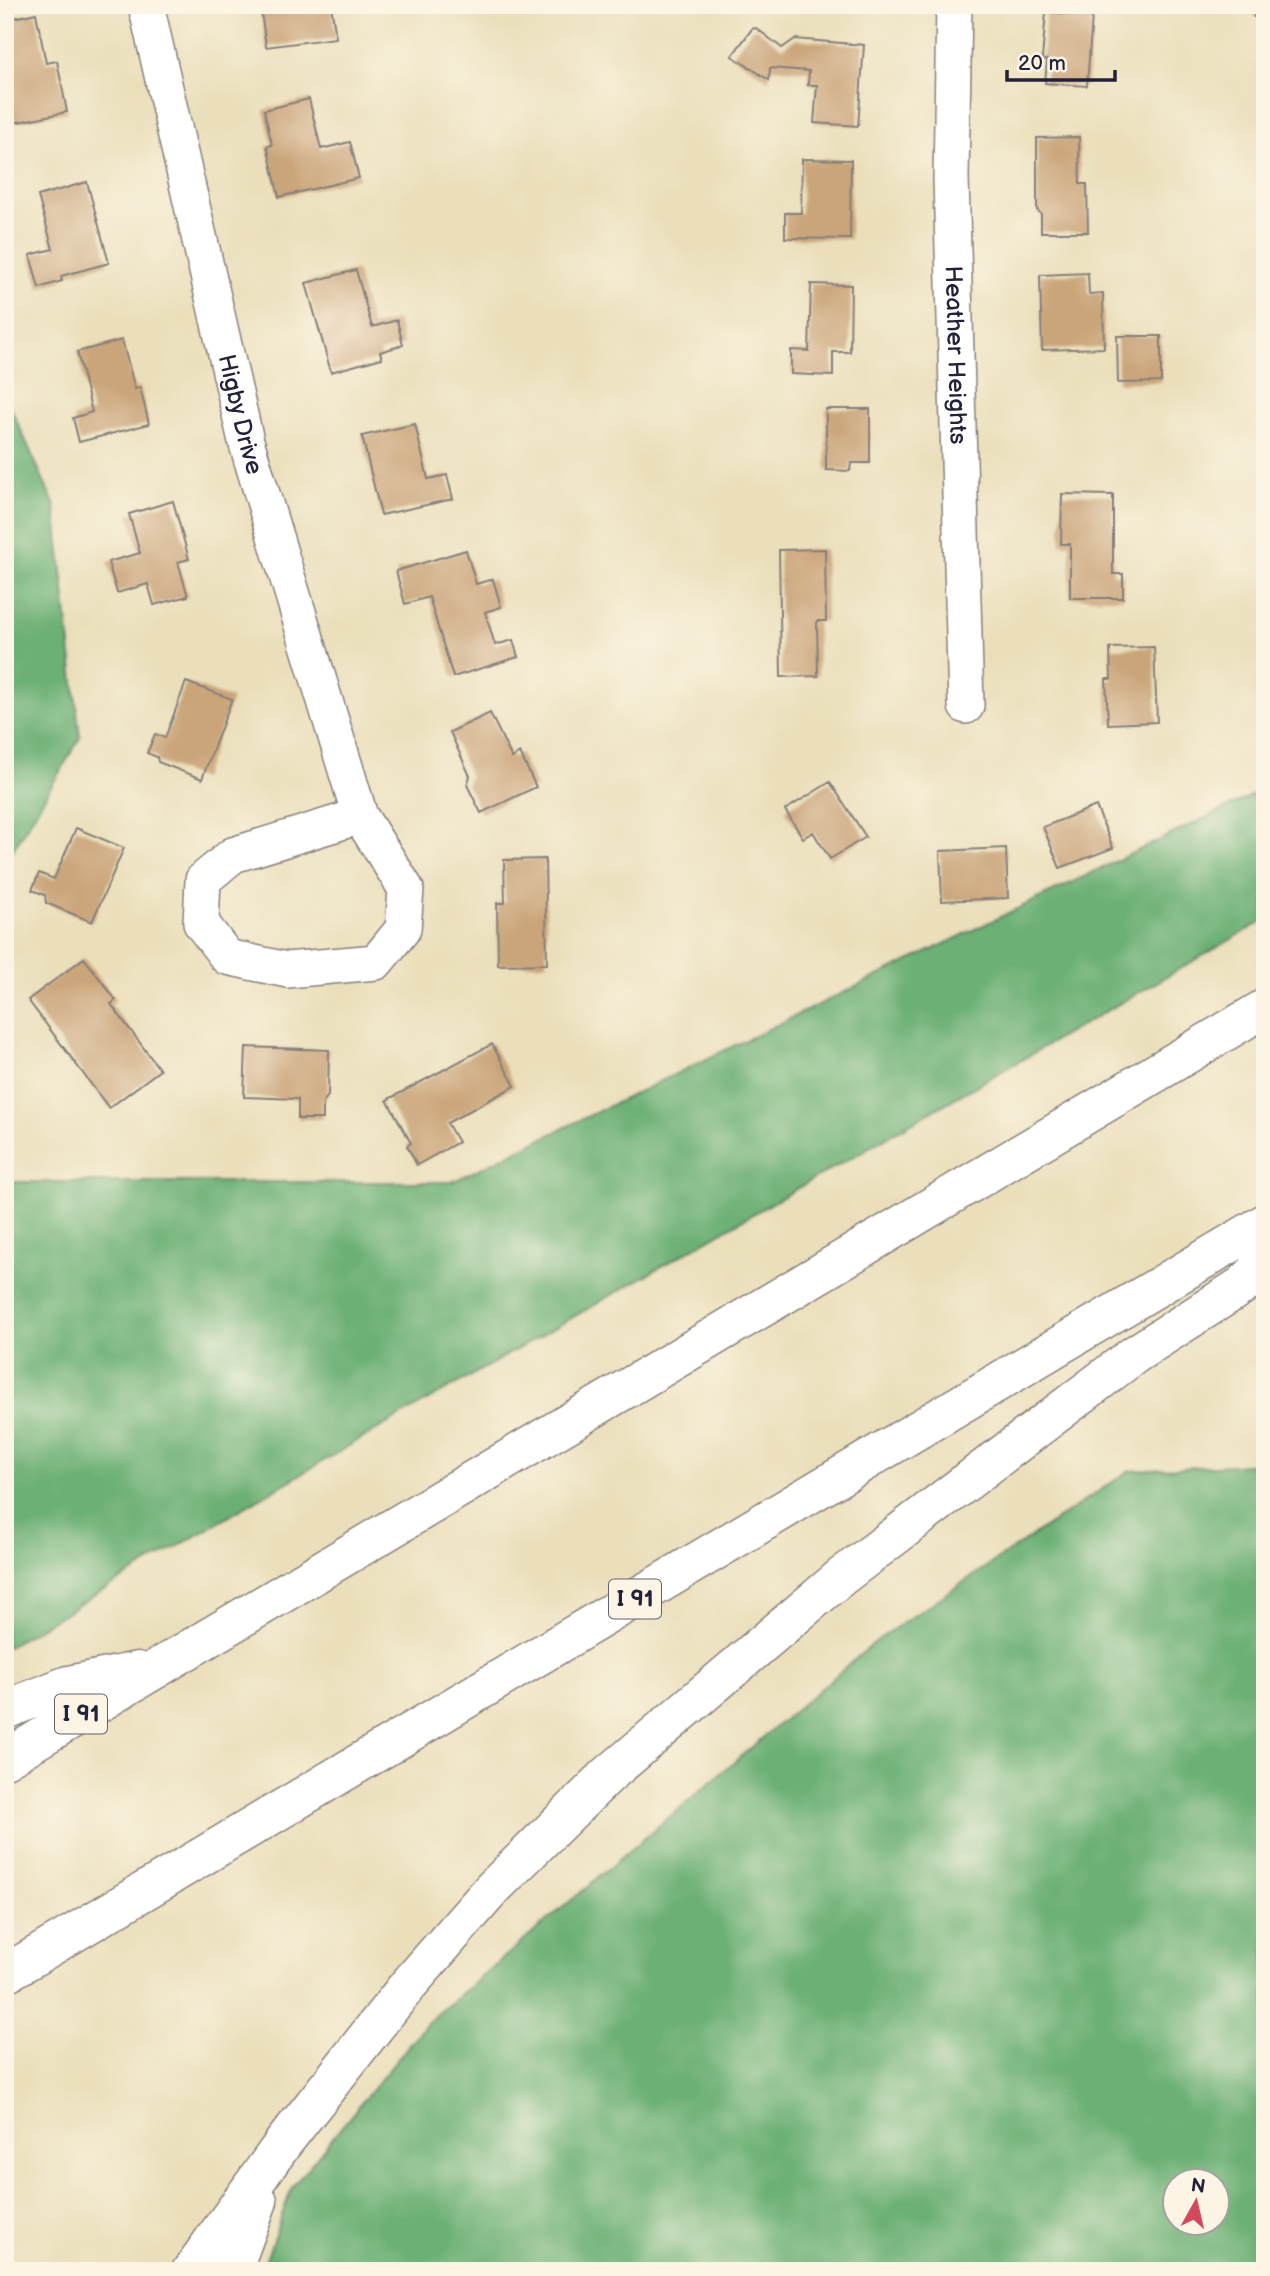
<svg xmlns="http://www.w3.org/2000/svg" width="1270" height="2276" viewBox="0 0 1270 2276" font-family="'Balsamiq Sans',sans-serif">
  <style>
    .forest { fill: #6cb074; stroke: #476958; stroke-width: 2; fill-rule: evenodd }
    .building { fill: #caa57a }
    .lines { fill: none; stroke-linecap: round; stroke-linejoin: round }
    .street-casing { stroke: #86807b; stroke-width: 38 }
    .highway-casing { stroke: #86807b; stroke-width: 41 }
    .street { stroke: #fff; stroke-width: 35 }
    .highway { stroke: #fff; stroke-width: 38 }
    .labels { text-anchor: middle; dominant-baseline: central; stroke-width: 5; stroke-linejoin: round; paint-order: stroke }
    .shield { fill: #fcf5e5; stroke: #63616e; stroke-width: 2 }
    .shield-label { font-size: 23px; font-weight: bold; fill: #22223b }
    .street-label { font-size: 24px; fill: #22223b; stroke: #fcf5e5 }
  </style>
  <rect width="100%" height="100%" fill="#fcf5e5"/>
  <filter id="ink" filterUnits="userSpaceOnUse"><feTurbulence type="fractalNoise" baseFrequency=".0143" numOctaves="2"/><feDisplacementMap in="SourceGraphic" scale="14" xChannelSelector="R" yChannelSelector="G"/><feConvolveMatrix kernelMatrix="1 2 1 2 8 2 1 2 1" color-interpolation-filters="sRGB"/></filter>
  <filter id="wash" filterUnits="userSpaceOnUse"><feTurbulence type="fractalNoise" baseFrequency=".00686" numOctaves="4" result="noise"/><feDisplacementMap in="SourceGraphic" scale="28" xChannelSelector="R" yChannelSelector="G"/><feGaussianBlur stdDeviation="1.57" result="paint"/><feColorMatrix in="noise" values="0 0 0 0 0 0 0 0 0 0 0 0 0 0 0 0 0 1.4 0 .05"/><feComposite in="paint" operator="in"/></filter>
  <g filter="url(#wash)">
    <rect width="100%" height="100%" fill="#ebdfbb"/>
    <path class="forest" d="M5,395L55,506L80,738L5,863Z
      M1265,789V920L359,1440L5,1648V1182H452Z
      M1265,1463V2271H262L292,2187L428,2022L879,1639L1129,1471ZM1176,2182H1218V2224H1176Z"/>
    <g id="blocks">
      <path class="building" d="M260,5H331L336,38L266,47Z
        M1254,5H1265V17H1254Z
        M1046,12L1092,16L1087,86L1045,83L1047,60L1042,59Z
        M36,13L46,63L57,61L67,112L13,123L5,87V20Z
        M756,28L782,48L795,39L864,45L858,126L814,123L817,85H808L809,71L770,68L769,80L732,56L752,29Z
        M309,99L321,149L350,142L359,178L279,197L267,146L272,145L264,110Z
        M1079,137L1080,184H1087L1088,232H1041V214L1037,210V138Z
        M802,159L851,160L850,239L785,238V213H801Z
        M87,182L109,263L61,276L62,281L39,288L30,255L53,249L38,196Z
        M356,270L372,327L397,320L403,345L380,352L382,358L331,372L306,283Z
        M1088,273L1089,294L1103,293L1104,348L1042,350L1040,275Z
        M811,284L851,285L850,352H833V376L791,374V350L809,351Z
        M1117,336H1161V382L1118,383Z
        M122,340L135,389L140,387L149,424L79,442L73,418L92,412L77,352Z
        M826,409H870V463H851L850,471L826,470Z
        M415,424L428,479L447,475L453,499L381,515L362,436Z
        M1062,494L1113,495V574H1123V598H1070V544H1061Z
        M173,501L189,559L178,562L188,596L154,605L148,584L117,593L108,562L140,553L129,514Z
        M825,549L826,621H817L818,676L781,677L779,550Z
        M466,550L476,584L493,579L501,607L485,612L495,645L513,640L518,657L453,677L429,597L405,604L396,571Z
        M1154,647L1157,722L1108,724L1106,679H1111L1110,648Z
        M186,682L232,699L202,779L158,762L157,757L147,753L155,734L165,738Z
        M490,713L512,758L520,753L536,787L481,813L467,785L470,776L450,732Z
        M830,782L866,837L830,859L813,832L803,838L785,810Z
        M1096,806L1113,848L1060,868L1043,827Z
        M76,828L124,848L92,922L46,903L45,895L32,890L39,873L54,879Z
        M1006,848L1008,898L942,901L940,851Z
        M545,859L547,964L498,965L497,903H505L504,860Z
        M84,958L116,1000L111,1004L160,1070L109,1108L28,1000Z
        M492,1044L515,1086L447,1123L458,1142L417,1165L407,1146L411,1143L387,1100Z
        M246,1047L329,1050L328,1096L323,1102V1119H298V1099L244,1097Z"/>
    </g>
  </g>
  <g filter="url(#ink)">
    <use href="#blocks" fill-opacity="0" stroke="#86807b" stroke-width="2"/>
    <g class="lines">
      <defs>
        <g id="street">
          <path id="s1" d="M146,5L246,441L360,816L406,889L403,929L376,962L287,970L227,957L201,923L203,880L233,855L360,816"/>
          <path id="s2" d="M954,5L951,178L966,706"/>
        </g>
        <path id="highway" d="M5,1710L68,1685L137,1671
          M5,1759L1265,1008
          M5,1974L1265,1223
          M191,2271L284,2142L408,1985L493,1888L608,1775L841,1577L1134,1355L1243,1285L1265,1263
          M232,2271L258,2201"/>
      </defs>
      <use href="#street" class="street-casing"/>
      <use href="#highway" class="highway-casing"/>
      <use href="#street" class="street"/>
      <use href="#highway" class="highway"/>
    </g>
  </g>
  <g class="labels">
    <g class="shield">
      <rect x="609" y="1579.5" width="52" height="39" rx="5"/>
      <rect x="55" y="1694.5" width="52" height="39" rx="5"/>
    </g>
    <g class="shield-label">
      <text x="635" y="1599">I 91</text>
      <text x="81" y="1714">I 91</text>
    </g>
    <g class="street-label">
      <text stroke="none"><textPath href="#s2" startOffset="350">Heather Heights</textPath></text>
      <text stroke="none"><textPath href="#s1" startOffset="420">Higby Drive</textPath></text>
    </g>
  </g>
  <rect width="1270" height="2276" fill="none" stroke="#fcf5e5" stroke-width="28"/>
  <g transform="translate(1196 2202) rotate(8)"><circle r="33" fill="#fcf5e5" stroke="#a5a1a1" stroke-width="2"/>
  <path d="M0-5L12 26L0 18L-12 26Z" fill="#d1495b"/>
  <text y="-10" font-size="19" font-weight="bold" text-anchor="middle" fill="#22223b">N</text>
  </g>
  <path d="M1007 70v10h108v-10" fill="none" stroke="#22223b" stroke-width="3.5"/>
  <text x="1018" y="70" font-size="21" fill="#22223b" stroke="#fcf5e5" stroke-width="5" paint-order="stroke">20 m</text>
</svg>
